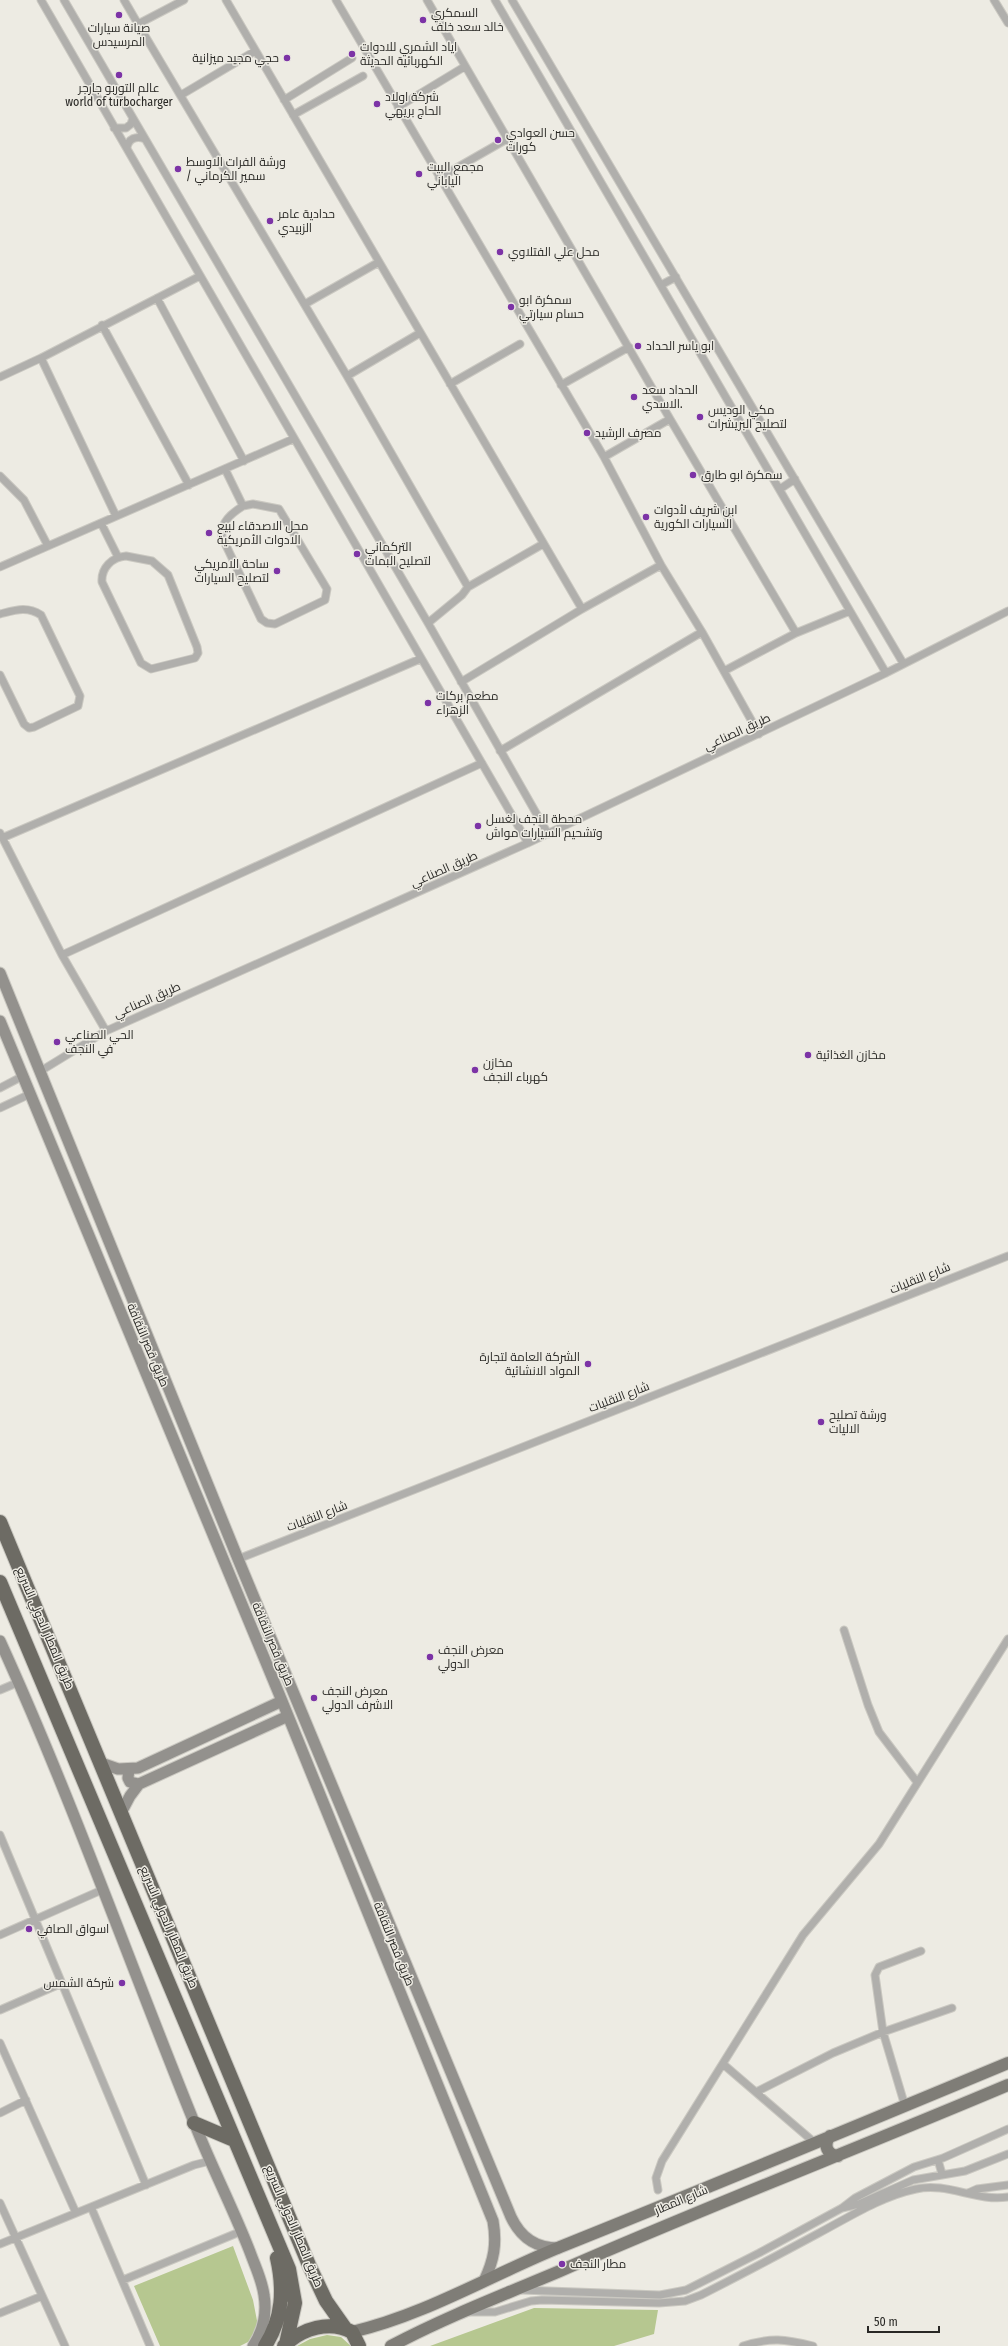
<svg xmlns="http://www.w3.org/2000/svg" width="1008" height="2346" viewBox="0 0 1008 2346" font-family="'Fira Sans Condensed',Cairo,sans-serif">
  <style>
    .green { fill: #b6c790 }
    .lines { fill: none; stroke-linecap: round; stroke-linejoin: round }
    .street-casing { stroke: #cac8c1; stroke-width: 9 }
    .secondary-casing { stroke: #cac8c1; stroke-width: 13 }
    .primary-casing { stroke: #cac8c1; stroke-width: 14 }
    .highway-casing { stroke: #cac8c1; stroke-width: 16 }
    .street { stroke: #b0afac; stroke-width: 7 }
    .secondary { stroke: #93918d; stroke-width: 11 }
    .primary { stroke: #7f7d77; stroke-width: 12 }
    .highway { stroke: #6d6b64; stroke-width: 14 }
    .poi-dot { fill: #7c33a6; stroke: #edebe3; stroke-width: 1.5 }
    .labels { text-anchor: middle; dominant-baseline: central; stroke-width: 3; stroke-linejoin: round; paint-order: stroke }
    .poi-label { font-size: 12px; fill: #292825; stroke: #edebe3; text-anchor: start }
    .street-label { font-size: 12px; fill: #292825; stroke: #edebe3 }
  </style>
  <rect width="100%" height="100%" fill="#edebe3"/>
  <path class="green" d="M233,2246L253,2300L260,2336L240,2346H160L134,2286Z
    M534,2308L658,2310L654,2334L614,2346H430Z
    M327,2335L341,2337L351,2346H297L310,2339Z"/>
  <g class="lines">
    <defs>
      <path id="street" d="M41,0L528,843
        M64,0L428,623L548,834
        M124,0L138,24L184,0
        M226,0L582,609
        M336,0L604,457L661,565L702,632L759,734
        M427,0L670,419L796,633
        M495,0L886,673
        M512,0L903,663
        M994,0L1008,23
        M138,24L347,376L468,587
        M181,95L255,51
        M284,100L352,58
        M398,107L464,67
        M293,115L363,76
        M114,128H126L131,124L133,118
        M127,148C128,139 136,135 145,139
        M439,178L507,139
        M661,285L676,277
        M157,298L244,461
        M305,304L379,262
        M102,325L189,485
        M347,376L420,333
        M0,377L41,358
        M450,384L520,344
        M561,385L629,347
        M604,457L670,419
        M225,469L243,506C232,513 220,522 222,537L261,619L267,623L275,624L325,600L327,589L279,509L253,504L243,506
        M0,476L24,500L48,546
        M780,489L795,479
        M116,516L41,358L200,276
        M101,523L118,557
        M126,556L152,561L168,575L197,647L198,653L195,658L151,669L141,663L102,582C101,568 112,557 126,556Z
        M0,567L293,439
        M0,614C16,610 27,606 41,615L80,696L78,706L34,727L29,728L24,724L0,675
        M428,623L462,595L468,587L543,544
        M724,671L796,633L850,611
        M461,682L582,609L661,565
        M500,751L702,632
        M0,833L62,955L106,1031
        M2,838L420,659
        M62,955L482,763
        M39,1072L106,1031L528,843L886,673L1008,611
        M0,1088L23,1076
        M0,1108L30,1094
        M238,1559L1008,1256
        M844,1630L868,1705L879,1732L917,1782
        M0,1690L19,1682
        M0,1835L146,2185
        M0,1935L104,1889
        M0,2010L62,1983
        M0,2043L76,2213
        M723,2064L815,2143
        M756,2092L833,2053L883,2032L952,2008
        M905,2106L883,2032L875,1975L879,1967L921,1951
        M0,2113L26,2100
        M938,2160L942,2174
        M658,2190L656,2178L662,2161L803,1935L879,1844L1008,1639
        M968,2193L977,2189L1008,2185
        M0,2203L65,2346
        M91,2207L150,2346
        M842,2208L859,2204L913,2180L965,2171L1008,2154
        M0,2244L194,2165L210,2161
        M123,2280L242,2231
        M520,2290L660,2295L686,2290L759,2253L842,2208L855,2198L914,2167L943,2158L1008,2129
        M466,2312H495L531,2301L542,2300L659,2303L685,2301L701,2295C741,2275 780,2254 819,2233C849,2217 882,2196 916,2189C948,2182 976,2202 1008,2197
        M0,2313L42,2296
        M743,2346C771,2337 785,2339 813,2346"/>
      <path id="secondary" d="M0,973L238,1559L511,2217C521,2238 536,2248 558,2248
        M0,1021L282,1701L493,2221C497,2244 494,2260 484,2281
        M0,1641C72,1799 129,1962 194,2122C211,2166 233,2208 250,2252C255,2266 262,2280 264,2295C267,2313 263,2331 253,2346
        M101,1763L118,1769L138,1768L282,1701
        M129,1769L128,1778L130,1782L139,1784
        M122,1811L130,1796L139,1784L288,1716"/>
      <path id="primary" d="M830,2136C823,2145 827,2155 838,2156
        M352,2332C425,2315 491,2275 560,2247C710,2187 859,2125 1008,2063
        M391,2346C446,2317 503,2295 560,2271C708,2206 859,2148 1008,2085"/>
      <path id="highway" d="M0,1522L309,2265L326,2301L345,2328
        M0,1582L289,2269L295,2303L286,2344
        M194,2123L234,2140
        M265,2346C283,2318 284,2289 277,2258
        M284,2346C302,2328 330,2320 352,2332L359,2346"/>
    </defs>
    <use href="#street" class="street-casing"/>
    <use href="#secondary" class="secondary-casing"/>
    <use href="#primary" class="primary-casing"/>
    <use href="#highway" class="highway-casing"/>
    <use href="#street" class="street"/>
    <use href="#secondary" class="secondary"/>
    <use href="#primary" class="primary"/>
    <use href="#highway" class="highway"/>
  </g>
  <g class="poi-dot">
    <circle cx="119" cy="15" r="4"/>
    <circle cx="423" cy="20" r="4"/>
    <circle cx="352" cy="54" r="4"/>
    <circle cx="287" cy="58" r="4"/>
    <circle cx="119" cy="75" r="4"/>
    <circle cx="377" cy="104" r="4"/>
    <circle cx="498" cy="140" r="4"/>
    <circle cx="178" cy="169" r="4"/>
    <circle cx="419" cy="174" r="4"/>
    <circle cx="270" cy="221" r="4"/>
    <circle cx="500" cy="252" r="4"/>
    <circle cx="511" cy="307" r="4"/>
    <circle cx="638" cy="346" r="4"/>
    <circle cx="634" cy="397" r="4"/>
    <circle cx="700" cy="417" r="4"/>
    <circle cx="587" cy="433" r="4"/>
    <circle cx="693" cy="475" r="4"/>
    <circle cx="646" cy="517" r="4"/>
    <circle cx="209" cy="533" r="4"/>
    <circle cx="357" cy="554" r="4"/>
    <circle cx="277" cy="571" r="4"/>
    <circle cx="428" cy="703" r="4"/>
    <circle cx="478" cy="826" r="4"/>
    <circle cx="57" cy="1042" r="4"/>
    <circle cx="808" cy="1055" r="4"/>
    <circle cx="475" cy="1070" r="4"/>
    <circle cx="588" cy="1364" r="4"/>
    <circle cx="821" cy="1422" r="4"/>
    <circle cx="430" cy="1657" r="4"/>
    <circle cx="314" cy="1698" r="4"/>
    <circle cx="29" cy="1929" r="4"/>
    <circle cx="122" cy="1983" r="4"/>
    <circle cx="562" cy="2264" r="4"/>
  </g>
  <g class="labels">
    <g class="poi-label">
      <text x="431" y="13">السمكري<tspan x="431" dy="14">خالد سعد خلف</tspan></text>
      <text x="119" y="28" text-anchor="middle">صيانة سيارات<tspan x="119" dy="14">المرسيدس</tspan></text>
      <text x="360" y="47">اياد الشمري للادوات<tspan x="360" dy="14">الكهربائية الحديثة</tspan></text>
      <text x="279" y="58" text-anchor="end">حجي مجيد ميزانية</text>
      <text x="119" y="88" text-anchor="middle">عالم التوربو جارجر<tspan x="119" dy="14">world of turbocharger</tspan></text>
      <text x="385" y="97">شركة اولاد<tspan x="385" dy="14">الحاج بريهي</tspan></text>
      <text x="506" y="133">حسن العوادي<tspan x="506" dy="14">كورات</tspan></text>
      <text x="186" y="162">ورشة الفرات الاوسط<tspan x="186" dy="14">/ سمير الكرماني</tspan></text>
      <text x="427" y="167">مجمع البيت<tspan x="427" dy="14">الياباني</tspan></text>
      <text x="278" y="214">حدادية عامر<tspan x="278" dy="14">الزبيدي</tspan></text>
      <text x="508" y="252">محل علي الفتلاوي</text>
      <text x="519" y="300">سمكرة ابو<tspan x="519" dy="14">حسام سيارتي</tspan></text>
      <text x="646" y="346">ابو ياسر الحداد</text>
      <text x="642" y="390">الحداد سعد<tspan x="642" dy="14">الاسدي.</tspan></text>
      <text x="708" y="410">مكي الوديس<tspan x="708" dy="14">لتصليح البريشرات</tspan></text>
      <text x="595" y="433">مصرف الرشيد</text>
      <text x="701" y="475">سمكرة ابو طارق</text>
      <text x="654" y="510">ابن شريف لأدوات<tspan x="654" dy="14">السيارات الكورية</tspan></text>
      <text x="217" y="526">محل الاصدقاء لبيع<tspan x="217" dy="14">الادوات الأمريكية</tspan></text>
      <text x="365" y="547">التركماني<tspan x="365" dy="14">لتصليح البمات</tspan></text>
      <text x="269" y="564" text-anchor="end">ساحة الامريكي<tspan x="269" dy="14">لتصليح السيارات</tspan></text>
      <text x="436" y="696">مطعم بركات<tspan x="436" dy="14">الزهراء</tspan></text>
      <text x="486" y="819">محطة النجف لغسل<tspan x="486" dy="14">وتشحيم السيارات مواش</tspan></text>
      <text x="65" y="1035">الحي الصناعي<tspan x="65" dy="14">في النجف</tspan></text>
      <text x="816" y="1055">مخازن الغذائية</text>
      <text x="483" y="1063">مخازن<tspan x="483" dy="14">كهرباء النجف</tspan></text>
      <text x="580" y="1357" text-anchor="end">الشركة العامة لتجارة<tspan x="580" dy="14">المواد الانشائية</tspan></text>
      <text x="829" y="1415">ورشة تصليح<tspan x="829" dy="14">الاليات</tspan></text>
      <text x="438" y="1650">معرض النجف<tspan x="438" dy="14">الدولي</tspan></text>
      <text x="322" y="1691">معرض النجف<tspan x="322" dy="14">الاشرف الدولي</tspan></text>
      <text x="37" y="1929">اسواق الصافي</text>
      <text x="114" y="1983" text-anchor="end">شركة الشمس</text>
      <text x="570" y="2264">مطار النجف</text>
    </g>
    <g class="street-label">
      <text transform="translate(737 732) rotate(-25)">طريق الصناعي</text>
      <text transform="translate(444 869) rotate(-24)">طريق الصناعي</text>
      <text transform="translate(147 1000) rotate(-24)">طريق الصناعي</text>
      <text transform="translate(920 1278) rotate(-22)">شارع النقليات</text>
      <text transform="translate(148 1345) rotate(67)">طريق قصر الثقافة</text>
      <text transform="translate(619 1397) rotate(-21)">شارع النقليات</text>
      <text transform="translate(317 1516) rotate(-21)">شارع النقليات</text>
      <text transform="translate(45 1628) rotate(67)">طريق المطار الحولي السريع</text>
      <text transform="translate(273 1644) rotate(67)">طريق قصر الثقافة</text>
      <text transform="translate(169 1927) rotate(67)">طريق المطار الحولي السريع</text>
      <text transform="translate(394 1944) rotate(68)">طريق قصر الثقافة</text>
      <text transform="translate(681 2200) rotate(-23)">شارع المطار</text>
      <text transform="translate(294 2226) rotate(67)">طريق المطار الحولي السريع</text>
    </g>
  </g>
  <path d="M868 2326v6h71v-6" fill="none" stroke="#292825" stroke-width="2"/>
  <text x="874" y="2326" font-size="12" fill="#292825" stroke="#edebe3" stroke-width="3" paint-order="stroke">50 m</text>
</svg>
